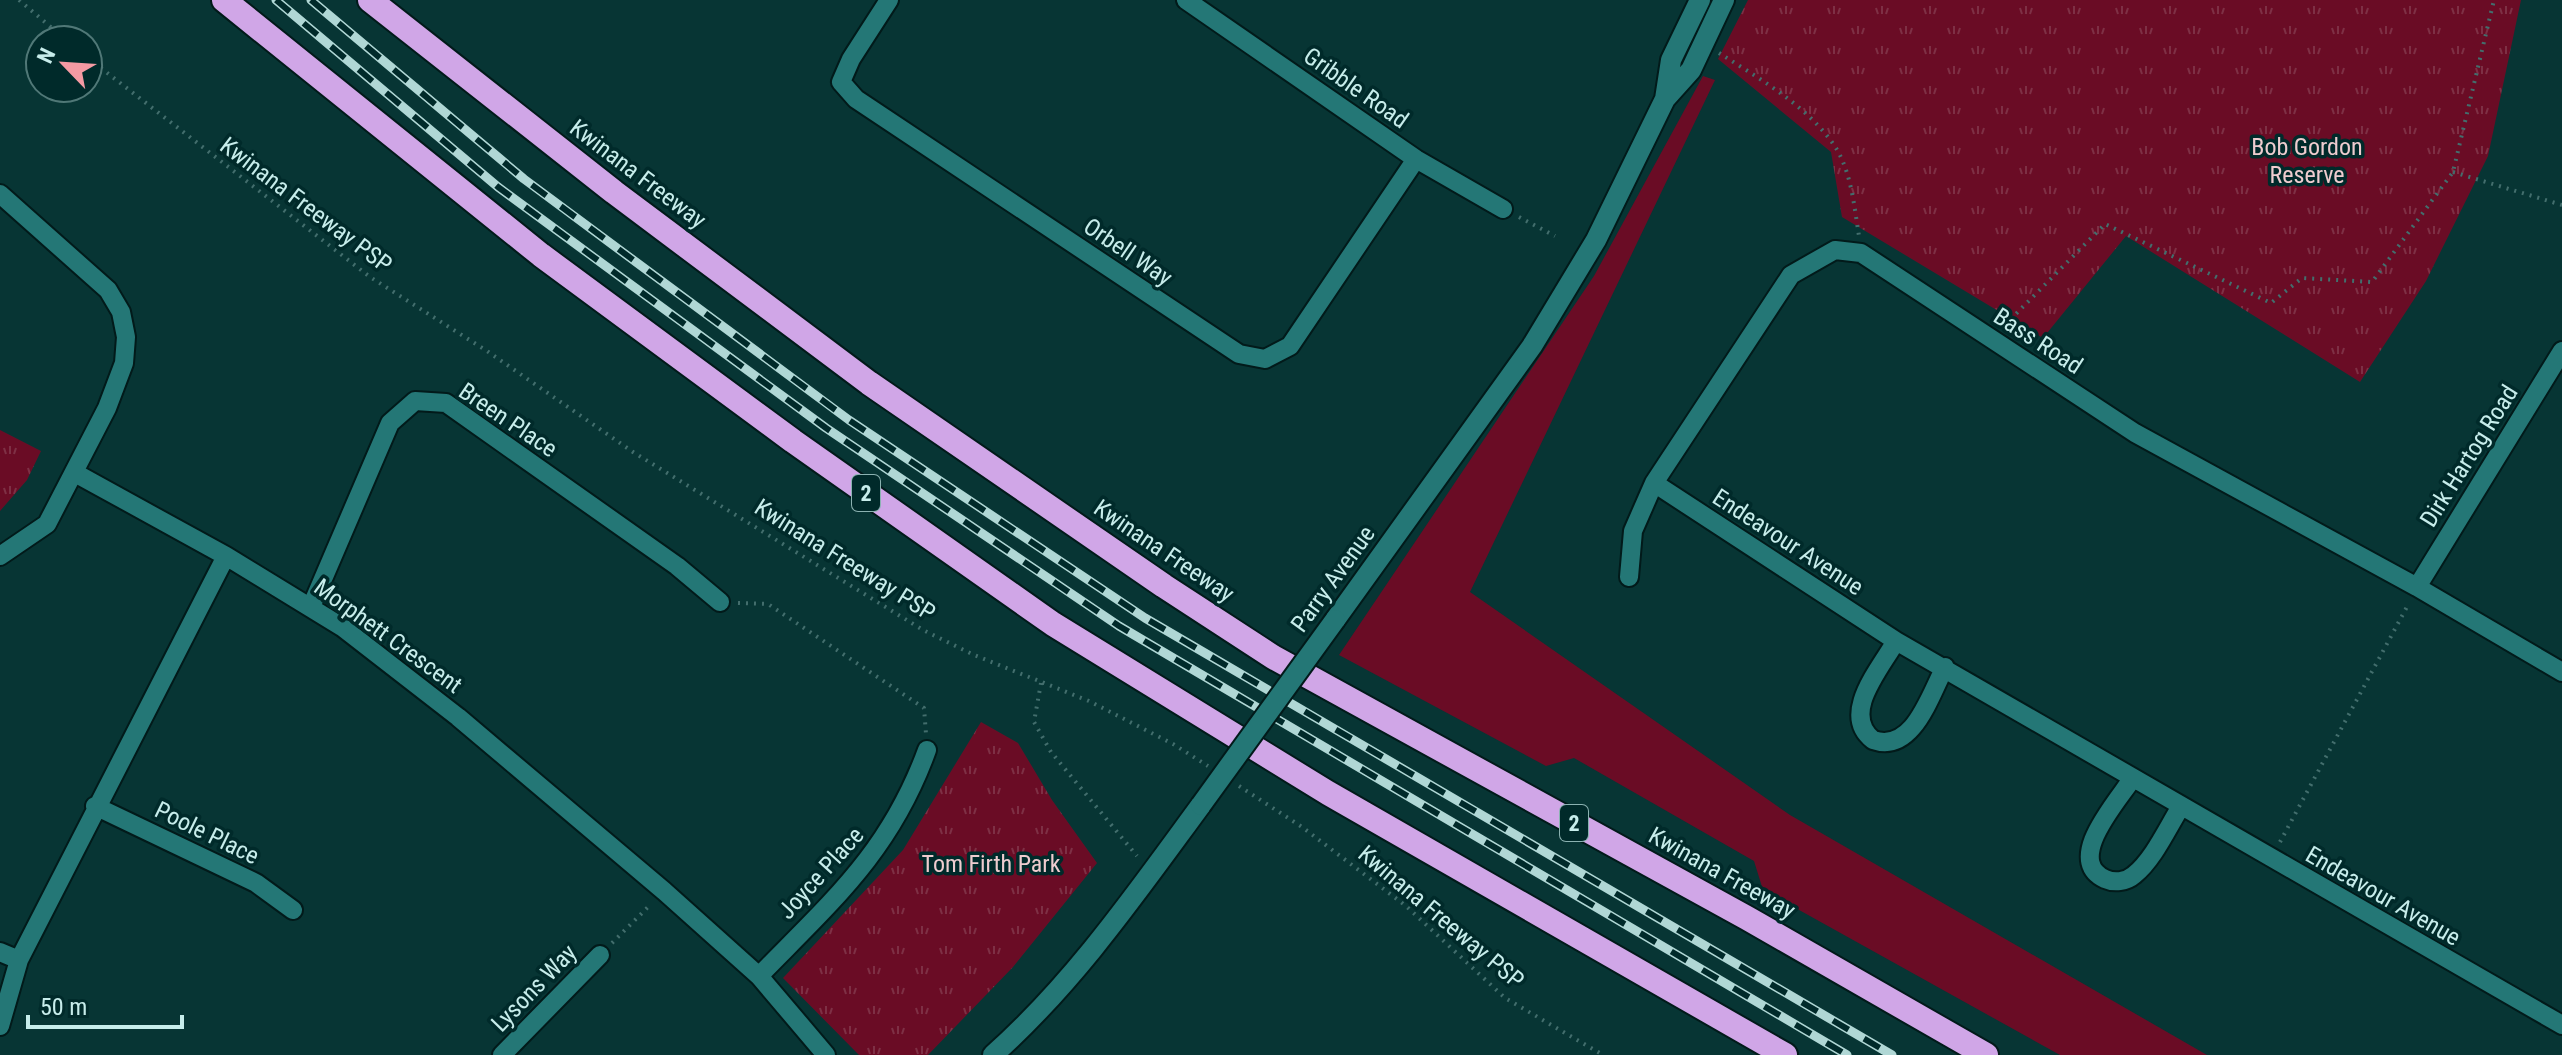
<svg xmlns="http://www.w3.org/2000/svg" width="2562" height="1055" viewBox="0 0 2562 1055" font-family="'Roboto Condensed',sans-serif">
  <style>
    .green { fill: #6a0c25 }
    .park { fill: url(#park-tufts) }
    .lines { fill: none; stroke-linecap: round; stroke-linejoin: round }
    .minor-casing { stroke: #021a1a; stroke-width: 22 }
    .secondary-casing { stroke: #021a1a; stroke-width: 24 }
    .motorway-casing { stroke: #021a1a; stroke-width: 28 }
    .path { stroke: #436e6d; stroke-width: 4; stroke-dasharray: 2 6; stroke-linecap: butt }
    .minor { stroke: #247776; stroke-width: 18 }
    .secondary { stroke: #247776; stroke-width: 20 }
    .motorway { stroke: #d0a6e7; stroke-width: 24 }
    .rail-casing { stroke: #b0d7d5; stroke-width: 9 }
    .rail { stroke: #002a2a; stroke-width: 6; stroke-dasharray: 18; stroke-linecap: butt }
    .secondary-bridge-casing { stroke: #021a1a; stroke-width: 24; stroke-linecap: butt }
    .secondary-bridge { stroke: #247776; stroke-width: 20 }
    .labels { text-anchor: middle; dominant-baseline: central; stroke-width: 7; stroke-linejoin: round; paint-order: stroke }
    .shield { fill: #002a2a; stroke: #8bb2b1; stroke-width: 2 }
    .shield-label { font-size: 22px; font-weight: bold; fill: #c7edeb }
    .street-label { font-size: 24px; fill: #c7edeb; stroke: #002a2a }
    .park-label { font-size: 24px; fill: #eecccf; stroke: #002a2a }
  </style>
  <defs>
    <pattern id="park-tufts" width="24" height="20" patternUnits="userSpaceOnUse" patternTransform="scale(2)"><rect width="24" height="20" fill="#6a0c25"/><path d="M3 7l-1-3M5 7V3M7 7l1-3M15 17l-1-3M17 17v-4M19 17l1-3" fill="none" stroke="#7e3045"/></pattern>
  </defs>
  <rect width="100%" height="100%" fill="#073534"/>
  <path class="green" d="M1703,76L1715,80L1470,592L1790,815L2207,1055H2060L1763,890L1754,861L1574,758L1546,766L1339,655L1594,276Z"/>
  <path class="park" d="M1748,0H2521L2488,156L2426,281L2360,382L2126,236L2043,338L1842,217L1831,152L1718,59Z
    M0,430L41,451L27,480L0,511Z
    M981,722L1018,743L1052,800L1097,863L1013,967L928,1055H859L783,978L903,850Z"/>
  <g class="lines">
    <defs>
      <path id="minor" d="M889,0L851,59L841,82L856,99L1239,354L1265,359L1290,346L1416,159
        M1186,0L1416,159L1503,209
        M0,194L108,290L121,312L126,337L124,363L107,408L47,524L0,556
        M75,473L226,556
        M1654,483L1896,641L2562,1025
        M1629,577L1633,531L1654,483L1791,275L1835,250L1861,253L2135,433L2417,587L2562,672
        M2417,587L2562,351
        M311,607L390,423L415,401L446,403L677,566L720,602
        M1896,641C1880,669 1840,714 1873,740C1913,754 1930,695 1945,667
        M2132,779C2117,802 2064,860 2105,879C2114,883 2126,882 2134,875C2153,860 2167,829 2180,808
        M95,806L256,883L293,910
        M0,952L19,960
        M759,976C832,901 890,852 927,750
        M0,1026L19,960L226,556L342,627L458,717L664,891L759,976L826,1055
        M502,1055L600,955"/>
      <path id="secondary" d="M1665,99L1671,60L1700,0
        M1335,620L1532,346L1596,240L1665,99L1691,70L1724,0
        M993,1055C1074,983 1137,892 1201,805"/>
      <path id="motorway" d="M224,0L541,255L793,441L1053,624L1328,793L1785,1055
        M370,0L614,192L869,383L1164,586L1273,657L1747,918L1986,1055"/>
    </defs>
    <use href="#minor" class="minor-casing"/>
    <use href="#secondary" class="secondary-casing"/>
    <use href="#motorway" class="motorway-casing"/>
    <path class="path" d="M19,0L66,40
      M1719,53C1757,77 1804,104 1831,141C1851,166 1854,206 1859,236
      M88,58L370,277L487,351L633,452L923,630L974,655L1089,701L1173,744L1208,766
      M2453,172L2562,205
      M1519,217L1555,236
      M2005,325L2105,224L2271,303L2302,278L2372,282L2453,172L2494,0
      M738,603L768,604L924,708L926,734
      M1041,683L1034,722L1051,752L1137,856
      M1239,786L1302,827L1406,906L1505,998L1603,1055
      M2280,842L2409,603
      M612,943L651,904"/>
    <use href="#minor" class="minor"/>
    <use href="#secondary" class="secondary"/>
    <use href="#motorway" class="motorway"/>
    <defs>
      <path id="rail" d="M276,0L498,187L826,428L1119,626L1847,1055
        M311,0L524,179L849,420L1145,618L1892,1055"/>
    </defs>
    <use href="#rail" class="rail-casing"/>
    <use href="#rail" class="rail"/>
    <defs>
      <path id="secondary-bridge" d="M1201,805L1335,620"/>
    </defs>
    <use href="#secondary-bridge" class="secondary-bridge-casing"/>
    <use href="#secondary-bridge" class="secondary-bridge"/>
  </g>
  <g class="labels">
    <g class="shield">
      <rect x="852" y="475" width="28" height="36" rx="6"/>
      <rect x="1560" y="805" width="28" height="36" rx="6"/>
    </g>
    <g class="shield-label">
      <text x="866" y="493">2</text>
      <text x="1574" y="823">2</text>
    </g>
    <g class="street-label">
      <text transform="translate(1356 88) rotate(35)">Gribble Road</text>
      <text transform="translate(638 174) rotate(37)">Kwinana Freeway</text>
      <text transform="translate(306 205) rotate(37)">Kwinana Freeway PSP</text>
      <text transform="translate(1128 252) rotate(34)">Orbell Way</text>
      <text transform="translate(2038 341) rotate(33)">Bass Road</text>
      <text transform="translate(508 420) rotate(34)">Breen Place</text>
      <text transform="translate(2469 456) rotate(-58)">Dirk Hartog Road</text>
      <text transform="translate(1788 542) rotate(33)">Endeavour Avenue</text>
      <text transform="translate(1164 551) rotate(34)">Kwinana Freeway</text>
      <text transform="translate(845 560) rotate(32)">Kwinana Freeway PSP</text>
      <text transform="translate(1333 579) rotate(-54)">Parry Avenue</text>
      <text transform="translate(388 636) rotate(36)">Morphett Crescent</text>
      <text transform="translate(207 833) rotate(26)">Poole Place</text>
      <text transform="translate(821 873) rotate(-48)">Joyce Place</text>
      <text transform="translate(1722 873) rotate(29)">Kwinana Freeway</text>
      <text transform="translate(2383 896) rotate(30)">Endeavour Avenue</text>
      <text transform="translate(1441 917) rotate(40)">Kwinana Freeway PSP</text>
      <text transform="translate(534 988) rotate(-46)">Lysons Way</text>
    </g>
    <g class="park-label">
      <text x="2307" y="147">Bob Gordon<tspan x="2307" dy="28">Reserve</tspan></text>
      <text x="991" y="864">Tom Firth Park</text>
    </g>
  </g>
  <g transform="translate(64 64) rotate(295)"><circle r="38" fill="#002a2a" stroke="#507877" stroke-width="2"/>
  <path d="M0-6L14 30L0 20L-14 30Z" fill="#f49aa3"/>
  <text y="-12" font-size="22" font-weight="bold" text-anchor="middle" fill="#c7edeb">N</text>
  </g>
  <path d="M28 1015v12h154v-12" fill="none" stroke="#c7edeb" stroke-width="4"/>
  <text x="40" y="1015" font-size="24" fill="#c7edeb" stroke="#002a2a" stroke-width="6" paint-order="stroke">50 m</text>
</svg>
